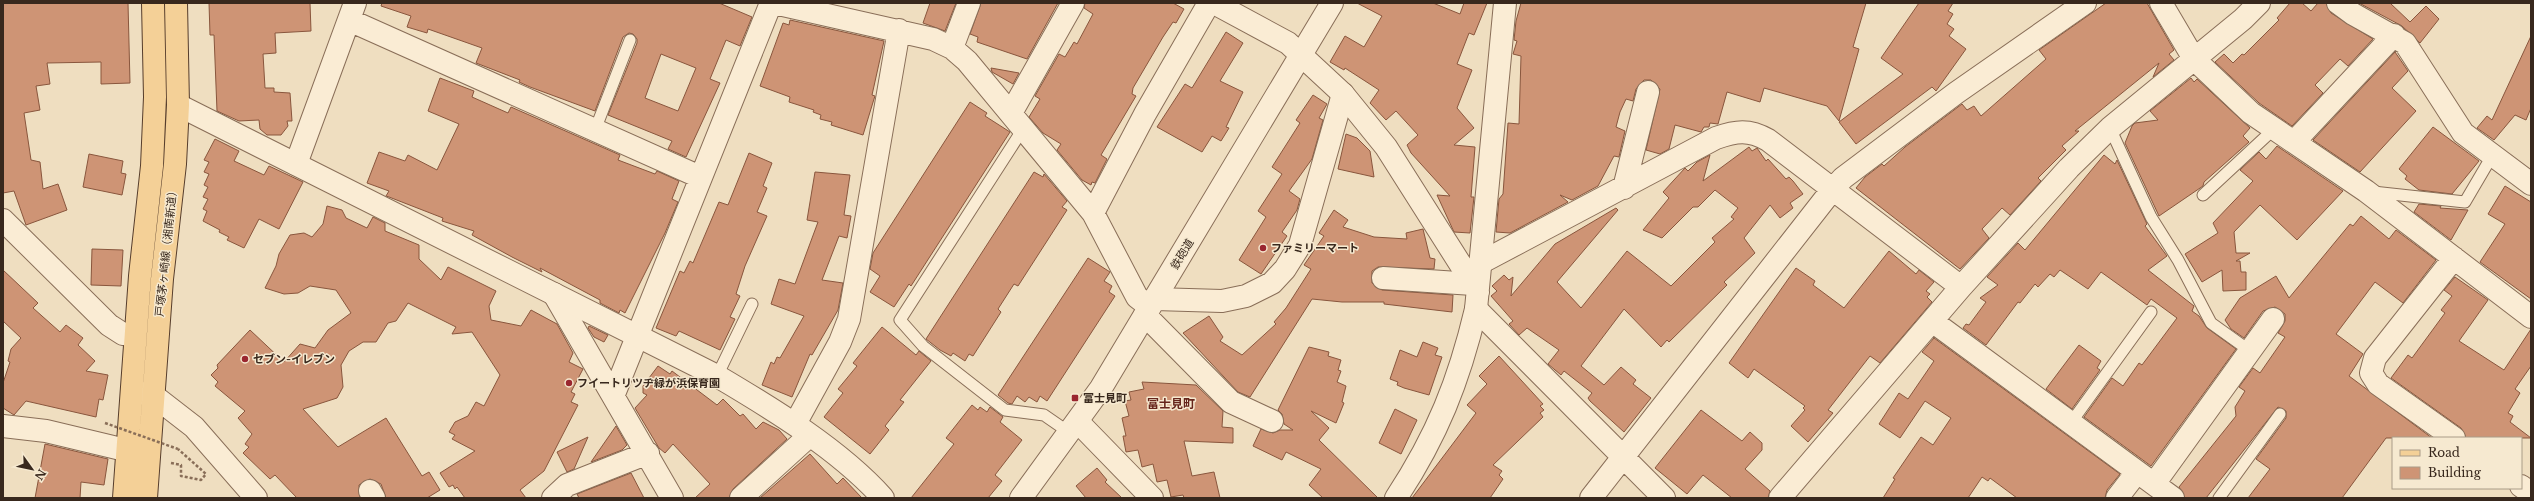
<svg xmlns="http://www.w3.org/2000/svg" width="2534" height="501" viewBox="0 0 2534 501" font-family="'Libre Baskerville','Noto Sans JP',serif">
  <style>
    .building { fill: #ce9475; stroke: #89563d; fill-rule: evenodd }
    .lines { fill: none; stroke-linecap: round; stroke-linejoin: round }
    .service-casing { stroke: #896e58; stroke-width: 13 }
    .minor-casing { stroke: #896e58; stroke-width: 24 }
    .tertiary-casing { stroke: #896e58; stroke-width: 24 }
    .primary-casing { stroke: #563d2c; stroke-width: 24 }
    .path { stroke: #896e58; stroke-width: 2.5; stroke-dasharray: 3 2; stroke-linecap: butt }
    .service { stroke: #faecd4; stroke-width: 11 }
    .minor { stroke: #faecd4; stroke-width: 22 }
    .tertiary { stroke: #faecd4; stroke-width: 22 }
    .primary { stroke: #f4d097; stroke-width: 22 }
    .path-bridge { stroke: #896e58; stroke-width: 2.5; stroke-dasharray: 3 2; stroke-linecap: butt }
    .poi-dot { fill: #9a262f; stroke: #f6e9d0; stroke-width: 1.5 }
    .labels { text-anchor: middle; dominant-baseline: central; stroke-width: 3; stroke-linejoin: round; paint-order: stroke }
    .poi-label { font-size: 11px; font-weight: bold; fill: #38281d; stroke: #f6e9d0; text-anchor: start }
    .street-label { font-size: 11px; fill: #38281d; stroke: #f6e9d0 }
    .neighbourhood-label { font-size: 12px; font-weight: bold; fill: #66251b; stroke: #f6e9d0 }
  </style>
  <rect width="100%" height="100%" fill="#efdec0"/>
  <path class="building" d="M3,3H128L130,83L101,84V62L47,63L50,84L36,86L40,110L24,113L31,160L40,162L43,189L58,184L67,210L26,225L14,191L3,193Z
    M209,3H310L311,31L275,33L276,53L263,54L265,88H274V92L290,93L292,121H287L288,126L281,135H267L260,129L259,120L239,121L217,111L214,35H210Z
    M382,3H719L752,17L740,46L726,40L710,79L720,83L686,157L668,149L672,141L608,115L637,43V39L633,34L629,33L623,37L595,111L530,87L519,82L520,80L476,63L482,48L428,29L427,33L407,27L411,16L381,6ZM661,54L696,68L678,111L645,98Z
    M930,3H956L945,31L923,23Z
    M981,3H1058L1027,59L977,42L978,37L970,34Z
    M1085,3H1173L1184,9L1176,23L1173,22L1163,37L1133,88L1132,94L1136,96L1101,155L1107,159L1095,183L1092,182L1091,185L1082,180L1057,150L1061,144L1043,133L1029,117L1040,99L1035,96L1059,54L1065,57L1074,42L1077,44L1093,14L1084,8Z
    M1357,3H1433L1460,14L1464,3H1487L1474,35L1469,33L1457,64L1472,70L1457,108L1474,128L1454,145L1475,147L1471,197H1474L1470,233L1454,232L1437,195L1450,196L1411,153L1407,145L1418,135L1396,111L1386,120L1370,103L1379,90L1345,68L1344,70L1330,62L1345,36L1364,47L1382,16Z
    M1521,3H1866L1853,47L1859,49L1839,121L1827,106L1764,88L1760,102L1727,92L1718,124L1710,123L1709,127H1704L1701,132L1675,125L1669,149L1660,154L1646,150L1660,89L1651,80H1644L1636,89L1633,101L1626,99L1620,112L1616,127L1625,131L1619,157L1614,156L1598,186L1572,200L1560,195L1568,202L1510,233L1496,232L1499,199L1503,194L1508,123L1519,124L1521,56L1513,54L1517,41L1514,40L1516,21Z
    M1919,3H1953L1948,11L1953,14L1947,24L1954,29L1949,36L1966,49L1936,91L1932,87L1856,144L1839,122L1903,74L1881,58Z
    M2106,3H2147L2174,50L2169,54L2174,60L2153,77L2159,63L2075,131H2079L2062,146L2066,150L2038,178L2041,181L2010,215L2002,208L1982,229L1989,238L1960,269L1856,188L1865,177L1882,164L1884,166L1905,147L1962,104L1967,110L1974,106L1981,116L2046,59L2039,50Z
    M2290,3H2302L2311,11L2318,3H2326L2331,13L2373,39L2348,66L2340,59L2315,85L2323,93L2292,126L2259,103L2215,62L2224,54L2233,63L2242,54L2244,55L2279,20L2277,18Z
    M2359,3H2390L2410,22L2426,6L2439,19L2420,43L2402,26Z
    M790,20L884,41L872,95L875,96L874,99L863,135L831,125L832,122L820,119L821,115L813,112L814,110L789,102L790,97L760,86L783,23L789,25Z
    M1226,32L1243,43L1220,81L1243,92L1226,127L1229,128L1221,141L1212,136L1202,152L1157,127L1185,84L1192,88Z
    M2531,36V108L2526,120L2515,115L2494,140L2477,128L2487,116L2492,120Z
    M2395,52L2408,71L2392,88L2416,111L2360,172L2313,140Z
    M991,68L1019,73L1013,84L992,72Z
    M440,78L474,91L472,97L508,113L511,107L620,155L618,160L655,174L657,171L679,181L672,199L678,202L665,233L625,313L620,310L619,313L600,303V300L540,268L542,272L512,257L472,235L474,231L442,221L443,218L389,197L386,196L389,191L367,183L379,152L405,161L408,155L437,170L459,124L428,111Z
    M2191,78L2194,82L2197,79L2250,128L2243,136L2249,142L2204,182L2203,186L2159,216L2125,143L2132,126L2135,123L2158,120L2150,111Z
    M1313,95L1327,104L1319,118L1323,120L1312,159L1289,191L1300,199L1297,210L1282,232L1287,236L1261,274L1239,260L1266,217L1258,211L1282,174L1272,167L1300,123L1296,120Z
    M970,102L987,113L985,116L1010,132L911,286L909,284L894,307L870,292L880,276L870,269L873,253Z
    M2433,127L2479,161L2452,194L2419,190L2405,179L2407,176L2399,169Z
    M1346,134L1357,138L1370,151L1374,177L1338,169Z
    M215,139L239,151L234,161L264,175L269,166L303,182L279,229L259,219L244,248L227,240L229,237L219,232L220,230L203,221L207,211L203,209L208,199L203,197L208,187L204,185L209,174L204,172L209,162L204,160Z
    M2277,146L2343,191L2297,240L2260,205L2234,232L2236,253H2250L2236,261H2240L2241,272H2246V290L2223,291L2222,270L2202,282L2185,254L2218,233L2213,223L2253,181L2240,170L2259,152L2266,159Z
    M1749,147L1752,151L1757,148L1766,161L1768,159L1786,179L1789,177L1793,181L1803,194L1790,203L1793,208L1780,218L1770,205L1744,238L1755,253L1724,282L1727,285L1669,342L1667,340L1661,347L1624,309L1581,366L1604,385L1621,367L1636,380L1633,384L1651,398L1624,432L1590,401L1588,398L1592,393L1564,371L1561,375L1548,364L1559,350L1527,328L1519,335L1509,324L1513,321L1491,296L1497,291L1492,286L1504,275L1509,280L1513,277L1511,296L1555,244L1616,208L1618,210L1557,282L1581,308L1627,251L1671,286L1715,242L1712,238L1734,219L1731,217L1738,208L1715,190L1698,207H1693L1662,238L1643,230L1669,198L1663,192L1685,168L1688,171L1697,162L1710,155L1703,181Z
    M749,153L772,163L763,186L767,188L757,212L767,216L745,266L736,294L740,296L730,317L735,319L720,350L679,331L676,336L656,328L680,271L684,273L690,261L693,263L719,202L728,205Z
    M89,154L123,161L121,173L126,174L122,195L83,187Z
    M2104,155L2115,164L2117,160L2147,224L2145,226L2167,256L2148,270L2194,306L2192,311L2199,316L2207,328L2236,349L2151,466L2084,417L2112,378L2123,386L2139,363L2142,365L2177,318L2151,299L2147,305L2101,272L2088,289L2060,270L2054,277L2050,274L2038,287L2035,284L2020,303L2018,302L1986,345L1963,328L1966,324L1969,325L1986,302L1980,298L1998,285L1987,277L2018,243L2025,250Z
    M815,172L850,175L844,215L851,216L847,238L839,236L822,280L843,283L838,310L812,355L810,354L792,397L762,385L771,362L774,364L777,357L780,358L804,316L771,304L779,279L795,284L818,222L807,220Z
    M1034,172L1043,177L1044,174L1067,201L1062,207L1067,210L1018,286L1014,284L998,309L1001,312L973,356L969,354L965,361L953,353L951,356L940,350L926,339Z
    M2505,186L2531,202V299L2480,262L2505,224L2488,214Z
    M2419,204L2441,206L2440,208L2468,210L2451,240L2414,212Z
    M327,206L342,210L346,218L367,228L373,217L385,223V231L419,245V259L441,280L448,267L496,291L489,306L491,320L521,326L531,310L557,324L573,353L569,362L583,369L571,392L575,394L571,402L578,405L544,471L520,490L526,498H465L457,487L455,489L453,485L449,487L440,473L475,451L452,439L455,435L449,432L455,422L468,416L476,402L484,406L500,375L472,332L452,334L456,327L408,303L396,321L388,323L376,342H363L349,351L341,365L343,387L337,398L303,409L338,447L386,418L422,476L429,472L440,490L427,498H386L381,484L370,479L359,485L360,498H297L275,475L270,479L243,453L249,447L245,444L252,434L238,418L245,411L215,386L218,382L211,375L218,368L217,365L250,330L284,362L300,344L315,348L328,330L351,313L336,290L310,286L298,293L284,294L265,288L276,266L279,254L290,235L304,233L312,237L323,224Z
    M1334,210L1348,220L1343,227L1374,237L1407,239L1406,233L1423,229L1430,258L1435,259L1434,269L1378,267L1372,271V283L1382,290L1453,295L1452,312L1384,304V302H1342L1312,299L1250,397L1238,392L1183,333L1209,316L1223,337L1220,341L1242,355L1276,324L1274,322L1286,308L1311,269L1304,265L1324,236L1319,233Z
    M2361,216L2389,239L2396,230L2436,260L2403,303L2375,282L2336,334L2363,354L2349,376L2432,438H2386L2342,498H2248L2270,469L2256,459L2286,418V411L2278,407L2206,498H2185L2179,487L2236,416L2235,407L2245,391L2239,387L2253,368L2260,373L2285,337L2278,333L2285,321V314L2275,307L2263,311L2244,338L2231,329L2225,320L2240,298L2276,276L2289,298L2350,224L2353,226Z
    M92,249L123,250L121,286L91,285Z
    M1889,251L1916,274L1919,270L1934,282L1926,291L1930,294L1927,297L1932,302L1880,363L1870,356L1828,410L1833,413L1808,442L1791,426L1805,410L1803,408L1805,406L1754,369L1748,378L1729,363L1796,268L1815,281L1813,285L1844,308Z
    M1088,258L1110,272L1104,281L1112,286L1109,292L1115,296L1047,401L1040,396L1037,402L1029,397L1025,402L1017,396L1012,404L1008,403L998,395Z
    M3,270L38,303L33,308L60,332L66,325L83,338L78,345L95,361L86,371L108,375L103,400L99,399L96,417L26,401L14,415L3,408V383L10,362L8,361L11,349L21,338L3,321Z
    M2455,277L2488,300L2459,341L2504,370L2531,329V366L2515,389L2520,393L2508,413L2513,416L2510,422L2531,438H2466L2461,428L2391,378L2408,355L2412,358L2445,313L2441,310L2452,296L2444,290Z
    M589,326L608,335L604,342L594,337L588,328Z
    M882,327L916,355L919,351L931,361L900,400L904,402L885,426L889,430L870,454L824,417L843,393L838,389L857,366L853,363Z
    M1934,338L2120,474L2107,490L2105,498H2017L1990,478L1988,481L1982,477L1968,498H1883L1895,479L1893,478L1921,437L1933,445L1951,418L1925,401L1900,438L1879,424L1899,393L1908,399L1934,361L1922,352Z
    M1423,342L1438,348L1435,355L1442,357L1429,395L1404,388L1397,385L1398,382L1390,379L1400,350L1417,357Z
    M2079,345L2101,361L2097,368L2100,370L2072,409L2046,389Z
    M1309,347L1329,352L1328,356L1341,360L1338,370L1341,371L1337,382L1346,386L1342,402L1344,403L1336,423L1311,411L1329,428L1319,440L1378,498H1323L1309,485L1321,469L1286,452L1282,460L1253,446L1261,429L1273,433L1280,430H1293L1284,424L1282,414L1278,410Z
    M1499,356L1543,404L1540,406L1544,410L1540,413L1543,417L1493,465L1502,471L1499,475L1503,479L1490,498H1412L1476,413L1467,405L1487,384L1479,376Z
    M658,366L670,374L672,371L717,405L723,399L740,416L743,414L756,429L763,422L779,430L787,439L733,489L729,498H695L710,484L673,444L665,453L659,448L635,408L647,395L643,393V386Z
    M1142,382L1196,385L1223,411L1222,427L1233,428V443L1184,441L1192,476L1214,472L1220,498H1184L1183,495L1171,497L1167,480L1157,482L1153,464L1142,467L1138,450L1126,452L1123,436H1126L1122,418L1129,416L1125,401L1131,400L1129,392L1144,389Z
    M972,405L978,410L980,407L987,412L990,407L1003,417L1000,422L1022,440L995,475L1002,481L988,498H911L954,444L946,438Z
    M1395,409L1417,420L1401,454L1379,443Z
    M1701,410L1742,441L1750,432L1762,443V450L1745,469L1770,491L1768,498H1732L1703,475L1687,494L1655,468Z
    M616,426L627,445L622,450L591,462Z
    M588,437L574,469L567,472L557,452Z
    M45,444L108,459L104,485L81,482L80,498H35Z
    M810,454L837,484L843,478L862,498H760Z
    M1097,468L1107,480L1105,482L1122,498H1086L1076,486Z
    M631,473L644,498H579L577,494Z"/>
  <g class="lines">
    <defs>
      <path id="service" d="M2110,128L2151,217L2178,260L2211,323L2250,351
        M1023,129L900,320L923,346L1005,410L1044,415L1070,433
        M595,130L630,40
        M2373,192L2465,202L2492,156
        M2203,195L2274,129
        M717,376L752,304
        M2070,424L2151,312
        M2219,498L2280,414"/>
      <path id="minor" d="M774,3L933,39L952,48L967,61L1093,213L1137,297L1150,307
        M2161,3L2194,59L2251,113L2366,191L2531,317
        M2338,3L2353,14L2405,43L2463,133L2531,184
        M349,20L700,177
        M952,48L969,3
        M1011,113L1073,3
        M2294,142L2394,35
        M296,164L355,3
        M1624,188L1648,92
        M1093,213L1145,114L1209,3
        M3,220L109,325L123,334L135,335
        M1482,262L1716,138C1736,131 1749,129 1768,140L1961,287
        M1383,278L1473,284
        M554,294L672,498
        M1155,299L1222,301L1246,296L1272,283L1285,269L1300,245L1343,94
        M1476,309L1664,498
        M1145,315L1231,402L1272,421
        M1932,321L2173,498
        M614,394L771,3
        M1078,422L1152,498
        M795,424L840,342L849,319L899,30
        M3,426L46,431L117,448L145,451
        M2454,438L2378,384L2371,373L2375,358L2454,258
        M2154,484L2273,319
        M2521,486L2531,493
        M370,491L374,498
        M553,498L567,485L648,453
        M741,498L809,436
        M1591,498L1832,190L1843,178L1956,93L2085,3
        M1780,498L1961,287L2069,168L2110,128L2243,19L2259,3
        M2117,498L2137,472"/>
      <path id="tertiary" d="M1214,3L1288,43L1343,94L1386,147L1478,292
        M178,105L717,376C773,409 840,450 883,498
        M137,392L154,396L194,427L256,498
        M1021,498L1101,388L1332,3
        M1396,498C1437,436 1459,381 1476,309L1505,3"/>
      <path id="primary" d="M124,498L140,276L152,166L155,97L153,3
        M146,498L162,279L175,164L178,105L176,3"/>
    </defs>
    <use href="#service" class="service-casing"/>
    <use href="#minor" class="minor-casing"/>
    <use href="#tertiary" class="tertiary-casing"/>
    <use href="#primary" class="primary-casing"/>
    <path class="path" d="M171,463L181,465V476L201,480L206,474L178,449"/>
    <use href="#service" class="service"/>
    <use href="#minor" class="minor"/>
    <use href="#tertiary" class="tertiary"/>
    <use href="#primary" class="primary"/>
    <path class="path-bridge" d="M105,423L178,449"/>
  </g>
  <g class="poi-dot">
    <circle cx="1263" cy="248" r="4"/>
    <circle cx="245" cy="359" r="4"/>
    <circle cx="569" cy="383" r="4"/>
    <rect x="1071" y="394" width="8" height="8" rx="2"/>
  </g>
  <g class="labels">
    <g class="poi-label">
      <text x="1271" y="248">ファミリーマート</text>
      <text x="253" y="359">セブン-イレブン</text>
      <text x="577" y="383">フイートリツヂ緑が浜保育園</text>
      <text x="1083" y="398">富士見町</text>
    </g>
    <g class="street-label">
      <text transform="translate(166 251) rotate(-84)">戸塚茅ヶ崎線（湘南新道）</text>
      <text transform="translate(1182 254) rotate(-59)">鉄砲道</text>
    </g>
    <g class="neighbourhood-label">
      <text x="1171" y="403">富士見町</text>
    </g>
  </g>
  <rect width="2534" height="501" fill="none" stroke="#38281d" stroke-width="8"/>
  <rect x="2392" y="437" width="130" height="52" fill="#f6e9d0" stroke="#aa9c88"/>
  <rect x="2400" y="450" width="20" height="6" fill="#f4d097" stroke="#aa9c88"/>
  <text x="2428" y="457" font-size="12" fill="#38281d">Road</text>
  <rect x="2400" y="467" width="20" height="12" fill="#ce9475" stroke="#aa9c88"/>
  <text x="2428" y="477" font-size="12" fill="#38281d">Building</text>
  <g transform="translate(32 469) rotate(123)" stroke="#f6e9d0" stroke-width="3" paint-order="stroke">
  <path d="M0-3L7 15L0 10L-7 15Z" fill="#38281d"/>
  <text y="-6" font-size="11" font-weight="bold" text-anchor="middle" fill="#38281d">N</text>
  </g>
</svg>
